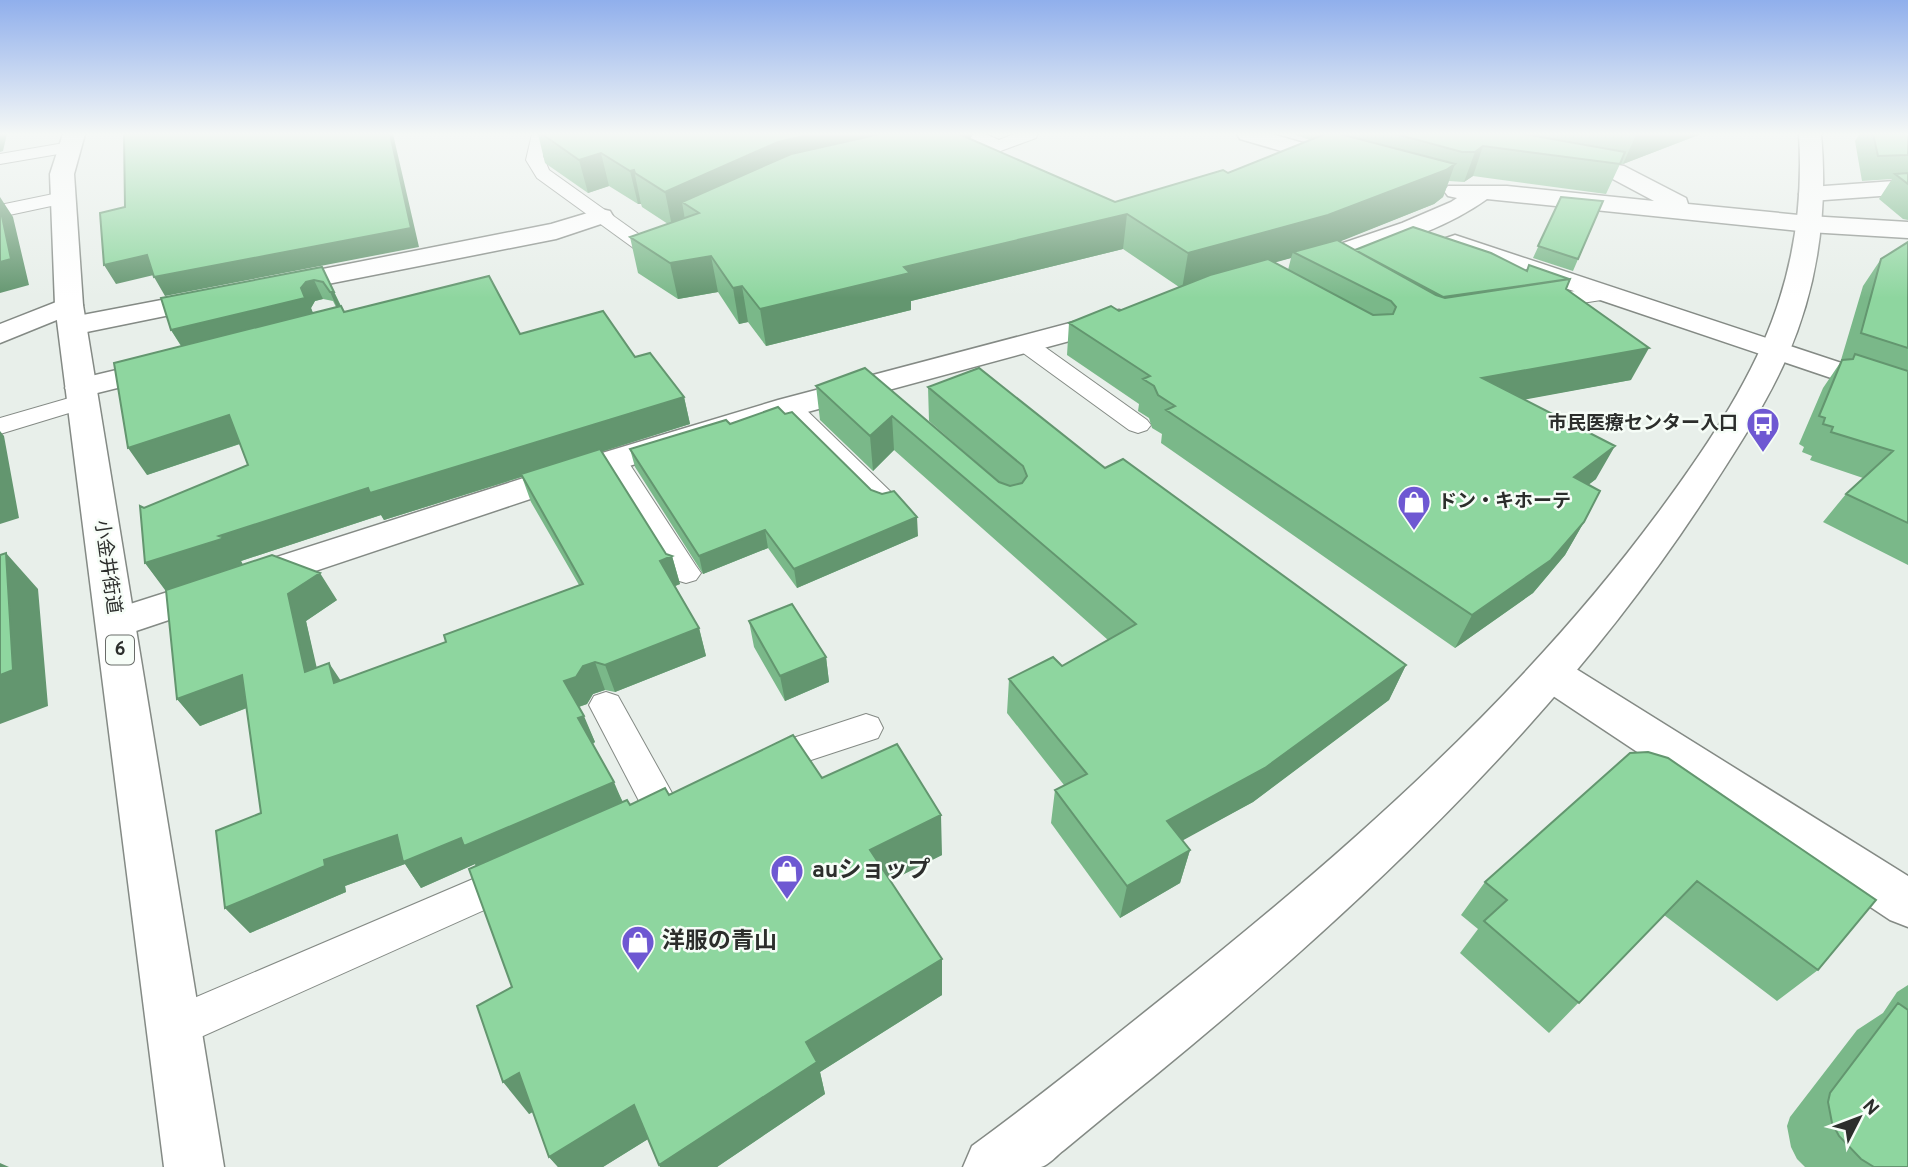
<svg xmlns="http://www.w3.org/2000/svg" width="1908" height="1167" viewBox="0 0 1908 1167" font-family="Overpass,'Noto Sans JP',sans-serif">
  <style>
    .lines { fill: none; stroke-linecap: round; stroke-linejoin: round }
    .lane-casing { stroke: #848a85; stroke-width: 2 }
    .street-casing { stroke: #848a85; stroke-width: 3 }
    .secondary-casing { stroke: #848a85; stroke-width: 3 }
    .primary-casing { stroke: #848a85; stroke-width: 3 }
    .lane { fill: #fff; fill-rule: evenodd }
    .street { fill: #fff; fill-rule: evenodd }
    .secondary { fill: #fff; fill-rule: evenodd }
    .primary { fill: #fff; fill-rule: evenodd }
    .wall { fill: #7ab889; fill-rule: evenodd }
    .shaded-wall { fill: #63966f }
    .building { fill: #8ed69f; stroke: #63966f; stroke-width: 2 }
    .labels { text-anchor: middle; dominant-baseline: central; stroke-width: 5; stroke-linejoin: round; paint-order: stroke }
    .shield { fill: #f6fdf7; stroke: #696c69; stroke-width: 2 }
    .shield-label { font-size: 18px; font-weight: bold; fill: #2c2e2c }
    .poi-label { font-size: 19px; font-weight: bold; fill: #2c2e2c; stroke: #f6fdf7; text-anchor: end }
    .street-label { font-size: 19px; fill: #2c2e2c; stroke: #f6fdf7 }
    .near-poi-label { font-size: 23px; font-weight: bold; fill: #2c2e2c; stroke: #f6fdf7; text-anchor: start }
  </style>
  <rect width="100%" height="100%" fill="#e8efea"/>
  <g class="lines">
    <defs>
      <path id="lane" d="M532,134H549L543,156L549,170L647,240L664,233L671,235L674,239C667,249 651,255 639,252L537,178L526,160Z
        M962,134H985L999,140L1014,134H1038L1036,138L987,156L999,164L990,169L966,160L963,156L966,152L984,146Z
        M70,142L76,143L79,147L76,151L0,164V154Z
        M63,192L72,198L70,202L0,217V205Z
        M1606,287L1614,288L1617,293L1614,298L1537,310L1529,308L1526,303L1529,298L1537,296Z
        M1027,338L1035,340L1147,420L1151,425L1147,430L1138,433L1129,430L1019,350L1016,345L1019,340Z
        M83,394L92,396L95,401L92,406L0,434V418Z
        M789,400L798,402L894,495L898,501L894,507L884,510L874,507L780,412L777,407L780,402Z
        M614,452L623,454L696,566L701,573L696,580L686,583L676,580L601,460L605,454Z
        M606,692L618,696L677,802L682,813L677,824L664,829L651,824L589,705L594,696Z
        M866,714L878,718L883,728L878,738L811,760L768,780L756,775L751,765L756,755L787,740Z
        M515,861L529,866L534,878L529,890L174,1049L159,1043L153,1028L159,1013Z"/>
      <path id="street" d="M1237,134H1272L1351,157L1354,162L1351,167L1343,169L1240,139Z
        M1564,155L1624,166L1686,198L1688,204L1809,216L1908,222V238L1809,232L1487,199C1437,235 1372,250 1314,271L1305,273L1296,271L1292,265L1296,259L1402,223L1451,202L1457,198L1448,196L1444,191L1448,186H1507L1654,201L1609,177L1556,167L1553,162L1556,157Z
        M1908,180V194L1811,201L1802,199L1799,194L1802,189L1811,187Z
        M601,209L610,211L613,216L610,221L556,239L277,294L267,292L263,286L267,280L277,278L551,224Z
        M1455,235L1908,385V404L1446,248L1442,243L1446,238Z
        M214,290L224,292L228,298L224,304L72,335L62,332L58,326L62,320L72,317Z
        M69,297L79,299L83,305L79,311L0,343V324Z
        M1119,310L1129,313L1133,319L1129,325L800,414L626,467L130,633L116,638L102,633L96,623L102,613L602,453L778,400Z
        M167,358L178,361L182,367L178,373L81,397L70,395L65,388L70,381Z
        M1550,657L1565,662L1908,876V927L1890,920L1535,684L1529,673L1535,662Z"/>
      <path id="secondary" d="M1799,134H1821C1828,211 1818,286 1787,357C1765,407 1731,458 1701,504C1557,723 1354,913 1152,1078C1122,1102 1093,1126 1064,1150C1057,1155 1049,1165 1041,1167C1028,1167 980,1167 963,1167L972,1146C1038,1098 1101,1047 1165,996C1345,853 1521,698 1658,513C1701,455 1747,388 1772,321C1795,260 1803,198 1799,134Z"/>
      <path id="primary" d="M63,134H85L74,174L83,305L224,1167H164L55,305L50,174Z"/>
    </defs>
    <use href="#lane" class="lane-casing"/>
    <use href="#street" class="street-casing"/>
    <use href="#secondary" class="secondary-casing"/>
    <use href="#primary" class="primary-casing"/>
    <use href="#lane" class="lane"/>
    <use href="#street" class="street"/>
    <use href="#secondary" class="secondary"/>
    <use href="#primary" class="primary"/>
  </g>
  <path class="wall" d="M538,134H973L970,139L1115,202L1228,173L1310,140L1293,134H1701L1623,164H1620L1606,194L1473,176L1464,182L1449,181L1443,197L1434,204L1340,241L1355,250L1527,271L1566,289L1631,380L1524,399L1596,479L1588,485L1584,522L1565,555L1533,593L1455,648L1161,443L1162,434L1152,428L1149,418L1138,411L1139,404L1067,355L1069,323L1119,311L1179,287L1123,249L911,301V310L766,346L748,322L739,324L718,292L678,299L638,273L630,237L668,224L642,207L641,204H638L609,186L588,193L545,163ZM1291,258L1288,270L1274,262Z
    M1859,134H1908V220L1903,219L1879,199L1892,179L1862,181L1855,141Z
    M1561,197L1603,201L1573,271L1533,258Z
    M1908,242V565L1823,522L1846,494L1863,478L1810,460L1812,456L1802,452L1804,447L1799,444L1823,388L1842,360H1841L1863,286L1881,259Z
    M322,267L344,312L520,334L635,357L684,397L690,424L601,452L666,554L672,556L680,584L675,586L699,628L706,656L615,692L605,690L593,694L587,704L579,707L595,742L593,744L623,802L630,805L669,795L822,778L942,855L890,881L942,995L820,1072L825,1094L717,1167H660L648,1139L603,1167H558L549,1157L533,1112L529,1114L512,987L475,864L421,888L405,864L345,886L346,892L250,933L225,908L261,813L247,708L200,726L177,699L166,590L145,563L144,508L248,465L240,444L147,475L181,346L171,330ZM323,299L333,301L336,307L313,313L311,308L315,301ZM522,477L531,502L579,585L446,642L341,681L316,668L306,621L337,600L243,565L241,561L381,515L384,520Z
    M865,368L999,482L929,421L928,387L1105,468L1406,665L1389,700L1253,802L1182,840L1190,850L1180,883L1120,918L1051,823L1055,790L1064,785L1007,713L1009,679L1062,666L1108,640L894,450L873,471L820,420L816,386Z
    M785,414L918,536L797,588L768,548L703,574L635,467L630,449L730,424Z
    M749,621L826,657L829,682L785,701L754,647Z
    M1630,753L1818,970L1777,1001L1664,915L1549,1033L1460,953L1478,929L1461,915L1485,882Z
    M1908,985V1167H1805L1797,1159L1791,1147L1787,1126L1790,1117L1857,1030L1883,1013L1897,992Z"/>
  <path class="shaded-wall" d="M0,134H7L3,151L0,152Z
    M390,134H393L419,247L165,296L154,277Z
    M812,134H928L682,202L685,220L672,226L665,192L778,142Z
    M930,134H973L970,139Z
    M1639,134H1701L1623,164L1636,135Z
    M1483,146L1473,176L1464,182L1475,152Z
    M601,153L609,186L588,193L579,160Z
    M1455,164L1443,197L1434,204L1319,250L1293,252L1291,258L1182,289L1188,253Z
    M634,170L641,204H638L630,171Z
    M0,197L13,217L29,285L0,293Z
    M1127,214L1123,249L911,301V310L766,346L760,309L904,267Z
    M147,255L158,274L116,284L104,265Z
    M711,256L718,292L678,299L670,263Z
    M314,280L323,299L315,301L311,308L315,318L184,350L171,330L301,288L306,282Z
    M742,286L748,322L739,324L733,288Z
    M330,292H334L343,311L339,312Z
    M1649,348L1631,380L1468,410L1482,378Z
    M684,397L690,424L384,520L381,515L241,561L243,565L165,590L145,563L219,536L368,488Z
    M229,415L245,442L147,475L128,448Z
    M892,416L894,450L873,471L870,436Z
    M0,431L4,436L19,518L0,524Z
    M1615,446L1596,479L1556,510L1574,477Z
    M917,517L918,536L797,588L794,569Z
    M1584,522L1565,555L1533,593L1455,648L1472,615Z
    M765,530L768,548L703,574L699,556Z
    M6,553L38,589L48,706L0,724V675Z
    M672,556L680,584L668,589L660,561Z
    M320,573L337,600L306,621L324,699L305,672L288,594Z
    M699,628L706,656L615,692L605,665Z
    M826,657L829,682L785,701L780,676Z
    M595,662L605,690L593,694L587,704L575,708L564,681L583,666Z
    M329,663L347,690L334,683Z
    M1406,665L1389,700L1253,802L1158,854L1167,821Z
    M242,675L262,702L200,726L177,699Z
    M584,716L595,742L589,745L578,718Z
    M614,782L625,808L480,871L475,864L421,888L405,864L345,886L346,892L250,933L225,908L324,860L397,835L461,838Z
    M941,815L942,855L874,889L870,850Z
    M1190,850L1180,883L1120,918L1127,886Z
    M942,959V995L820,1072L825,1094L717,1167H660L659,1165L806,1042Z
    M519,1073L544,1105L529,1114L503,1082Z
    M634,1105L653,1136L603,1167H558L549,1157Z
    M0,1163L9,1167H0Z"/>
  <path class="building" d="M124,134H390L411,228L154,277L147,255L104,265L100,213L125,207Z
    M542,134H812L778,142L665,192L635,173L634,170L630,171L601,153L579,160Z
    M880,134H959L1115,202L1223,170L1228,173L1325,134H1340L1455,164L1446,170L1328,215L1188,253L1127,214L904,267L910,273L760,309L742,286L733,288L711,256L670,263L630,237L699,213L682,202L791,154Z
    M1396,134H1524L1625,152L1620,164L1483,146L1475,152H1462Z
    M1873,134H1908V155L1878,156Z
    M1908,173V184L1895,174Z
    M1561,197L1603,201L1578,259L1538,246Z
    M0,207L11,259L0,262Z
    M1413,227L1491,253L1527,271L1529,265L1569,279L1443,297L1355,250Z
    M1337,240L1436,295L1445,298L1570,279L1566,289L1649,348L1482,378L1615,446L1574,477L1600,491L1584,522L1551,560L1472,615L1166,410L1175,406L1158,395L1154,386L1143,379L1150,376L1069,323L1111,306L1119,311L1210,275L1268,259L1373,315L1393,314L1396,307L1391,301L1293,252Z
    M1908,242V348L1861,333L1881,259Z
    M322,267L334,292H330L323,282L314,280L306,282L301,288L305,298L171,330L161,298Z
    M489,276L520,334L603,311L635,357L650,353L684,397L370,493L368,488L219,536L225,538L145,563L140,506L144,508L248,465L229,415L128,448L114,363L341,306L344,312Z
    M1855,354L1908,371V523L1846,494L1893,451L1831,432L1833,427L1823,424L1825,418L1819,416L1842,360L1853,359Z
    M865,368L999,482L1010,486L1022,483L1027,476L1023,466L928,387L979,368L1105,468L1123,459L1406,665L1265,768L1167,821L1190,850L1127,886L1055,790L1087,774L1009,679L1053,657L1062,666L1136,624L892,416L870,436L816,386Z
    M778,407L785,414L792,412L871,490L882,494L894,491L917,517L794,569L765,530L699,556L630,449L726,420L730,424Z
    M600,449L666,554L672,556L660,561L699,628L605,665L595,662L583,666L576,677L564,681L584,716L578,718L614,782L464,846L461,838L403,862L397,835L324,860L325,866L225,908L216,831L261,813L242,675L177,699L166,590L272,555L320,573L288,594L305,672L329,663L334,683L446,642L444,635L583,584L521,474Z
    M6,553L13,670L0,675V555Z
    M792,604L826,657L780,676L749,621Z
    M793,735L822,778L897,744L941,815L870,850L942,959L806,1042L817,1062L659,1165L634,1105L549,1157L519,1073L503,1082L477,1006L512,987L469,869L627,800L630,805L665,788L669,795Z
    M1648,752L1668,758L1876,900L1818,970L1697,881L1579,1003L1484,921L1507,900L1485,882L1630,753Z
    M1898,1003L1908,1010V1167H1874L1861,1159L1839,1136L1832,1123L1828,1102L1830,1093Z"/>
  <linearGradient id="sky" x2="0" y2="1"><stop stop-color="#90afec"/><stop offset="0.45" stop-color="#f5f8f6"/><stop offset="1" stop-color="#f5f8f6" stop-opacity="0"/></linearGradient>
  <rect width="1908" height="298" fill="url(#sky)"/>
  <defs>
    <symbol id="bus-pin" viewBox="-11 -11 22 30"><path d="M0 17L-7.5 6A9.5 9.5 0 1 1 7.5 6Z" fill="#6e58d2" stroke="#f6fdf7"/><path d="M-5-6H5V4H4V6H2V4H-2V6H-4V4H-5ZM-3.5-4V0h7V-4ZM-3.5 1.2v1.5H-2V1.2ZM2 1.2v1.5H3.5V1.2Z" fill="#fff"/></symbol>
    <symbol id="shop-pin" viewBox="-11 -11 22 30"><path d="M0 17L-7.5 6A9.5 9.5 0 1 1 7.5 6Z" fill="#6e58d2" stroke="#f6fdf7"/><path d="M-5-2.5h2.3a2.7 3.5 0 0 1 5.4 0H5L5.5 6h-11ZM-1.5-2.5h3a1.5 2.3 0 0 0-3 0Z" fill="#fff"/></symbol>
  </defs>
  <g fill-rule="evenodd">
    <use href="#bus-pin" x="1744" y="405" width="38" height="52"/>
    <use href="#shop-pin" x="1395" y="483" width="38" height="52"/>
    <use href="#shop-pin" x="768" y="852" width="38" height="52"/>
    <use href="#shop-pin" x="619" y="923" width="38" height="52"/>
  </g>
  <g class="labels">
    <rect class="shield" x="106" y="635.5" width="28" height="29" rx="5"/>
    <g class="shield-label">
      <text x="120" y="650">6</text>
    </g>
    <g class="poi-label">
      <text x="1738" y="424">市民医療センター入口</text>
      <text x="1438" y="502" text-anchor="start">ドン・キホーテ</text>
    </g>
    <g class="street-label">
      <text transform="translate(107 567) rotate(82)">小金井街道</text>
    </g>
    <g class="near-poi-label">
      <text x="812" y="871">auショップ</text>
      <text x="662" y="942">洋服の青山</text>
    </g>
  </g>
  <g transform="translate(1859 1118) rotate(48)" stroke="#f6fdf7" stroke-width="5" paint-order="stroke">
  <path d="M0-5L12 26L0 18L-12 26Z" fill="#2c2e2c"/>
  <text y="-10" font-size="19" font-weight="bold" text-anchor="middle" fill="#2c2e2c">N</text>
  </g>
</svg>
